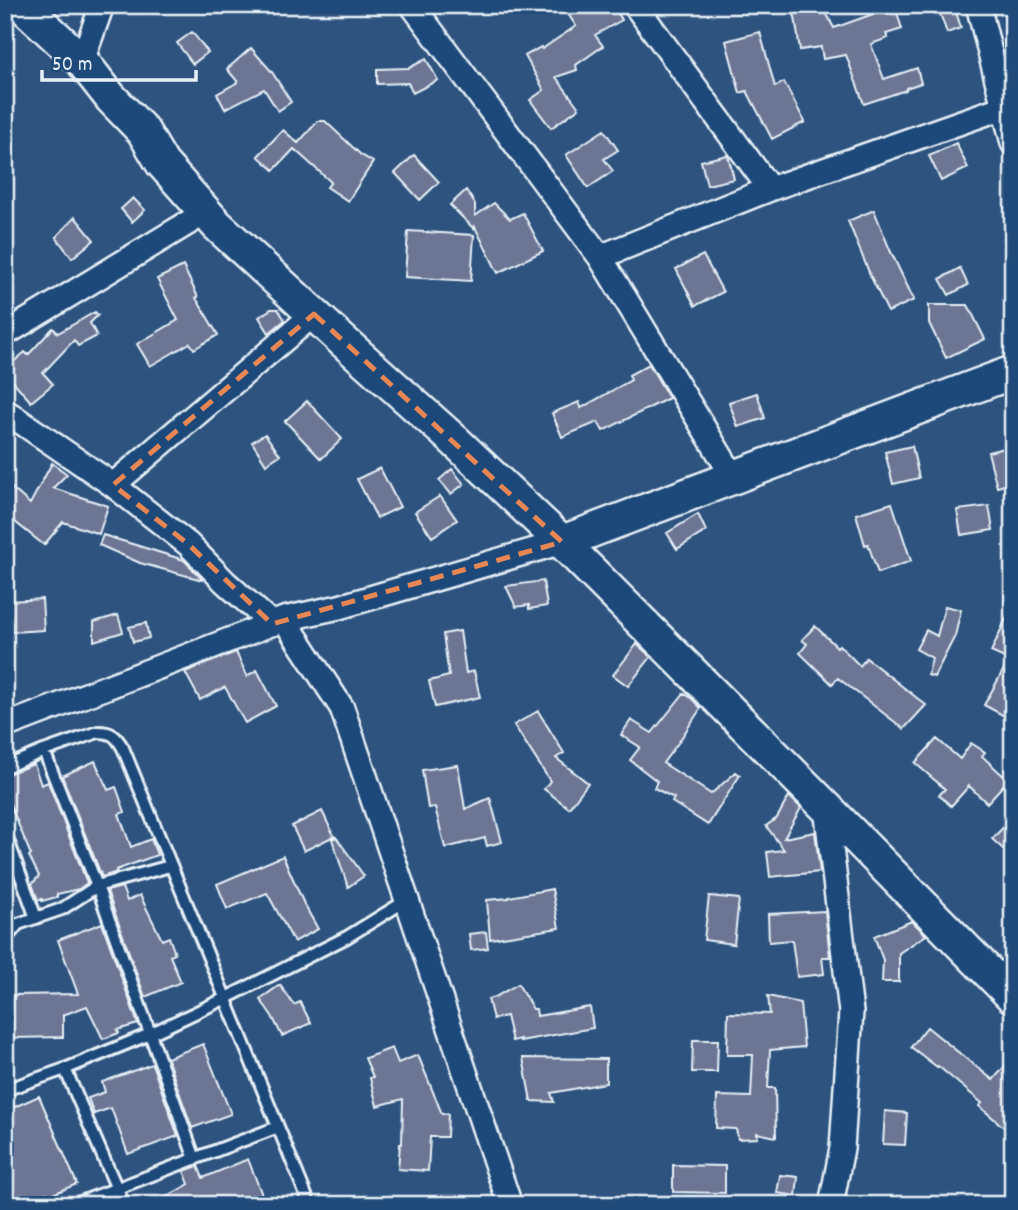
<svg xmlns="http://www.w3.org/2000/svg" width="1018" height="1210" viewBox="0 0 1018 1210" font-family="Dekko,sans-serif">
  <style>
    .building { fill: #6c7694; stroke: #e8f1f8; stroke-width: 2 }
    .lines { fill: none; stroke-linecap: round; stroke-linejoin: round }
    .lane-casing { stroke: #e8f1f8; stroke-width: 16 }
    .street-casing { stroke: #e8f1f8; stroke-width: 28 }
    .secondary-casing { stroke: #e8f1f8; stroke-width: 37 }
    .lane { stroke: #1f4a7a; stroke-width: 10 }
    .street { stroke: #1f4a7a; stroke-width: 23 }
    .secondary { stroke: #1f4a7a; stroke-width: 32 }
    .marked { fill: none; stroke: #e88753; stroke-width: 5; stroke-dasharray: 14 9; stroke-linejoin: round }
  </style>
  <rect width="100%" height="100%" fill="#2e537f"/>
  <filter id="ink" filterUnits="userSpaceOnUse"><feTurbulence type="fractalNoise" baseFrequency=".0143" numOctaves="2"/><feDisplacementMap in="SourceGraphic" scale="14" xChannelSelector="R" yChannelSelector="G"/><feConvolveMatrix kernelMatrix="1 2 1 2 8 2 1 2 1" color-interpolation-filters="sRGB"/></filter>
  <g filter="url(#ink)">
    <path class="building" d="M562,5H613L622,20L595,35L603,46L576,65L577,70L556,77L579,108L551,128L530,100L544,90L525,56L541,47L542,49L576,26Z
      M789,5H822L834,28L895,6L902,29L886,34L888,38L871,44L884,79L917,68L921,83L906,88V90L864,104L846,55L823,59L821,47L800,50L795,17Z
      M937,5H954L961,28L947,33Z
      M192,32L208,52L193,64L177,43Z
      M760,32L775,87L784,82L805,122L772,139L747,91L740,93L726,41Z
      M251,48L272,72L291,102L278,111L264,89L225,109L217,94L238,82L227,69Z
      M426,59L438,80L413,93L408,83L377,84V69L409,68Z
      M318,121H325L361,155L373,162L348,201L327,187L331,182L294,149L274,170L258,156L283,130L298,143Z
      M604,130L618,150L604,159L613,171L588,188L566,155Z
      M956,143L968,168L941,181L929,156Z
      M414,155L439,182L420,200L395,173Z
      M728,155L734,179L707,185L701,161Z
      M466,190L475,204V216L494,203L510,219L523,213L543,251L498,273L474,225V229L450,205Z
      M133,198L145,210L132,222L121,209Z
      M874,210L890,250L914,300L888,312L871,277L848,221Z
      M75,217L94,240L72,258L56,237Z
      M408,231L474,235L471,281L405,277Z
      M703,255L723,292L695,306L676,269Z
      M183,266L198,297L196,298L218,335L194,349L190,343L150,366L137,344L178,320L157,279Z
      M960,268L968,285L949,295L940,279Z
      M929,305H968L985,339L946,358L929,323Z
      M271,309H278L285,320L269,333L259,317Z
      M95,312L98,315L90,323L97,336L78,346L74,340L43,373L53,384L31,402L5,372V369L25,352L28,355L53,328L58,333Z
      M649,364L669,398L603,431L598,422L562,437L552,413L579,402L581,408L631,380L629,375Z
      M757,393L765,418L738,427L729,402Z
      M307,401L342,439L321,459L285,421Z
      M265,434L280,455L266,464L252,442Z
      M912,446L919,478L893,484L885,452Z
      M1013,446V483L997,487L988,452Z
      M52,463L67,474L53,488L108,506L99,534L63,522L44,545L5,514V482L30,504Z
      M380,468L400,507L377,518L357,479Z
      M452,469L464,484L451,494L439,480Z
      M440,496L457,520L432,537L415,512Z
      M892,503L911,561L878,573L868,544L865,545L856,514Z
      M989,506L993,530L961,535L957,510Z
      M698,514L706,531L677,549L667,533Z
      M103,535L184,560L202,579V580L140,563L99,545Z
      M543,581L547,606L529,609V605L516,607L506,586Z
      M42,599L44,630L12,632L10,601Z
      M1013,603V709L1008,718L984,705L1009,660L991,652Z
      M945,606L961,610L955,636L934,677L928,675L932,658L916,649L926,630L937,636Z
      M118,615L123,632L94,641V622Z
      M146,623L149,638L133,642L129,627Z
      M815,626L837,647L839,645L860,666L866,658L926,705L904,729L838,678L832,684L800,653L807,644L802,640Z
      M460,631L466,673L474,671L480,697L435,707L429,681L449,676L443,634Z
      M637,644L651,657L628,686L613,675Z
      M236,652L247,676L257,670L276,706L245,723L225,687L200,700L185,672Z
      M684,693L691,698L701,708L678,743L663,763L711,794L736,772L740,775L708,825L672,802L674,798L654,788L657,781L630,760L640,747L621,735L631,720L652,733Z
      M538,711L564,753L556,758L588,783L569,808L544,789L550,781L514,725Z
      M937,739L960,759L971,743L985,752L982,756L1008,780L987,803L969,786L951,806L939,795L945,789L915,763Z
      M95,761L108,790L116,787L125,812L119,814L131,847L151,839L157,855L116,870L117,872L102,877L62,776Z
      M34,764L41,785L48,782L87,883L79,889L57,894V897L42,901V899L38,900L32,884L39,876L29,856L31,855L5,792V775Z
      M458,765L465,809L490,798L502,842L487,846L485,838L445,848L435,807L428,808L422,770Z
      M789,796L801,808L784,838L815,832L820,872L770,877L767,852L784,850L766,826L777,818Z
      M322,811L334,836L304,851L292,826Z
      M1013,817V858L992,839Z
      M336,837L364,876L348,887L332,839Z
      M283,856L304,904L318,929L294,942L267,893L227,909L217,884Z
      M122,887L127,901L140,895L162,940L169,937L175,954L170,956L181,982L145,997L107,891Z
      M552,889L559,928L490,939L487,900L509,898V897Z
      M709,896L739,899L734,944L704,940Z
      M825,911L830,957H822L824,974L797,977L792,940L769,942L768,914Z
      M912,921L926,935L899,953V982H882L883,960L874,936Z
      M102,923L138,1024L117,1030L119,1033L103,1039L87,1006L63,1015V1037L12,1038V995L78,994L58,940Z
      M486,932L488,948L471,950L469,934Z
      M518,984L533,1009H536L537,1016L590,1007L593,1028L520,1041V1039L512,1041L506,1016L493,1019L488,999L495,997Z
      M280,985L294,1005L300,1002L311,1023L282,1036L272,1016L260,999Z
      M768,996L800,1003L804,1047L770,1050L768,1088H775L776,1137L757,1133L758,1138L738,1139L736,1129L716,1128L717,1096L751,1097L753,1055H727L728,1013L770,1014Z
      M927,1027L993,1080L1013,1057V1135L979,1106L982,1103L938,1066L937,1067L911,1047Z
      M693,1040H718L717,1072H692Z
      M203,1044L231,1114L192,1128L167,1058Z
      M392,1048L398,1063L418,1055L442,1114H448L447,1137H430L428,1171L398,1169L400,1144H402L403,1099L377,1106L370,1078L373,1077L365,1058Z
      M523,1058L606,1059V1083L551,1093L554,1102L531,1101Z
      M152,1064L178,1136L128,1154L111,1108L94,1114L88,1098L105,1092L102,1082Z
      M39,1096L77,1184L48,1196L47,1193L17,1205H5V1111Z
      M885,1111L907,1113L905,1145L883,1144Z
      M248,1159L266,1205H152L189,1184L184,1171L198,1166L203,1178Z
      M673,1165L725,1166V1193L673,1192Z
      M780,1175L798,1177L796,1196L777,1193Z"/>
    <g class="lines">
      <defs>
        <path id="lane" d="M44,751L97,886L195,1159
          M5,767L44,751L98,732C112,732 116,736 123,748L310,1205
          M5,832L36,918
          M5,940L18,924L62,909L97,886L170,866
          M65,1069L124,1205
          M5,1090L65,1069L150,1034L224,999L347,937L407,900
          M73,1205L278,1127"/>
        <path id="street" d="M412,5L600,257L734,478
          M635,5L770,189
          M978,5L1013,143
          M82,61L102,5
          M600,257L770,189L1004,107
          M5,334L206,212
          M5,411L113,485L188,544L225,582L272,624
          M113,485L314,314
          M284,619L342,708L510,1205
          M5,726L284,619L339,607L562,542
          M826,807L851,1012L842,1148L831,1205"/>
        <path id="secondary" d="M22,5L82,61L111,98L143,131L162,163L217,225L343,341L455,441L562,542L826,807L1013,997
          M562,542L1013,372"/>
      </defs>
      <use href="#lane" class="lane-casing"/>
      <use href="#street" class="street-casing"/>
      <use href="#secondary" class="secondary-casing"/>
      <use href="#lane" class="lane"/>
      <use href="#street" class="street"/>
      <use href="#secondary" class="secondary"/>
    </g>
  </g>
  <path class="marked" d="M314,314L562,542L272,624L188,544L113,485Z"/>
  <rect width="1018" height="1210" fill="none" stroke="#1f4a7a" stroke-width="28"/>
  <rect x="14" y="14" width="990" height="1182" fill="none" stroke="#e8f1f8" stroke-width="2.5" filter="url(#ink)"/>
  <path d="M42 70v10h154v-10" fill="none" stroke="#e8f1f8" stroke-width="3.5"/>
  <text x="52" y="70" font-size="21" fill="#e8f1f8" stroke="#1f4a7a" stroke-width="5" paint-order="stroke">50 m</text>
</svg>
